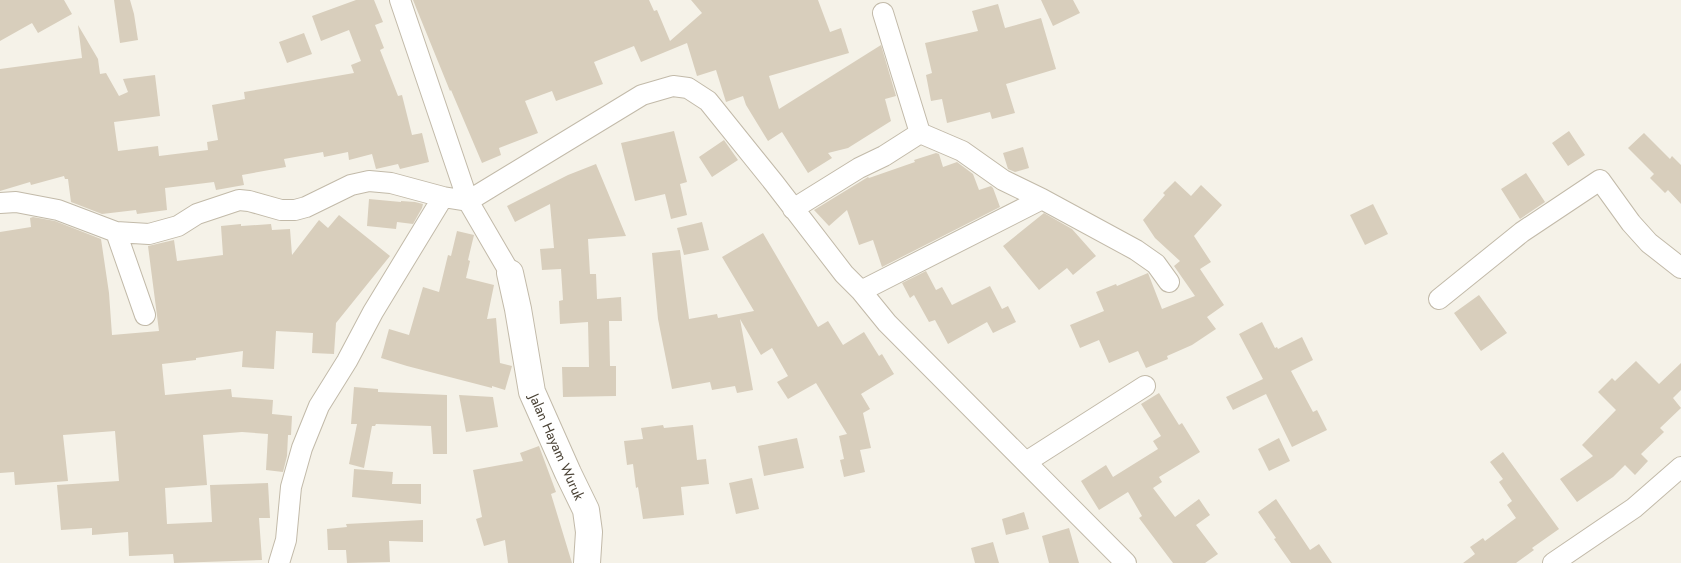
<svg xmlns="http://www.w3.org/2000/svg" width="1681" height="563" viewBox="0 0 1681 563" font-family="Jost,sans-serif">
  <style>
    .building { fill: #d8cebc }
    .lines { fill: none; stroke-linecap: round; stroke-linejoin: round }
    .minor-casing { stroke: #c2baa9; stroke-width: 22 }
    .tertiary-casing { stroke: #c2baa9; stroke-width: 28 }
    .minor { stroke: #fff; stroke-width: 20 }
    .tertiary { stroke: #fff; stroke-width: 26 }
    .labels { text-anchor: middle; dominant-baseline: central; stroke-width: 4; stroke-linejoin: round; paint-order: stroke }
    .street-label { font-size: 14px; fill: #4a4235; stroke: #fff }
  </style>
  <rect width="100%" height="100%" fill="#f5f2e8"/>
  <path class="building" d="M0,0H64L72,14L38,33L32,23L0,41Z
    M114,0H130L134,14L138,40L120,43Z
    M356,0H374L383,22L375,25L384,48L380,50L398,96L402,95L412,135L422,133L429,162L400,169L398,164L376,169L372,154L349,160L348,152L324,157L323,152L284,159L286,167L242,175L244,185L216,190L214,182L165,188L167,210L137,214L136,210L102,214L71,202L68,179H65L64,176L31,185L30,182L0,191V69L82,58L78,25L98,59L100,74L106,73L119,96L128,92L123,79L155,75L160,116L114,122L118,151L158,146L159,156L208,150L207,142L218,140L212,105L245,99L244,92L354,73L351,65L361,61L349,30L321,41L312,16Z
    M413,0H649L654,11L657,10L670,41L702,13L691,0H818L830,32L841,28L849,53L769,76L779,109L881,45L896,96L885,99L891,121L848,148L828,153L832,158L808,173L782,132L768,141L746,105L743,96L726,102L716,70L697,76L687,43L641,62L634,46L594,62L603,84L556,101L552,91L525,101L538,133L499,148L501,155L482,163L451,90L450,91Z
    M1041,0H1073L1080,13L1053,26Z
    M998,4L1005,28L1041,18L1056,69L1006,84L1015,113L992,119L990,112L947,123L942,99L931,101L926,75L932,73L925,43L978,31L972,11Z
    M304,33L312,54L287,63L279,42Z
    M674,131L687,182L680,184L687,215L671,219L665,194L635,201L621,143Z
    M1569,131L1585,155L1568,166L1552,143Z
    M1644,133L1670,159L1672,156L1681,165V204L1668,190L1665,193L1650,178L1654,174L1628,148Z
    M724,140L738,160L712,177L699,157Z
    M1023,147L1029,168L1015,172L1008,169L1003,153Z
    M936,153L939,154L943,167L957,162L973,174L979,190L991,186L993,188L1000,207L882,267L873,240L859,245L847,210L829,226L814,210L868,177L869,178L915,162L914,160Z
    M596,164L626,236L588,239L590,274H596L597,299L621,297L622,321H609L610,366H616V396L563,397L562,367H589L588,322L560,324L559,301L563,300L561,269L542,270L540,249L554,248L550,204L515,222L507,206L568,175Z
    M1526,173L1545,202L1520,219L1501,189Z
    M1175,181L1191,196L1201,185L1222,205L1194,236L1211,262L1200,269L1224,305L1207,317L1216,329L1192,345L1167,356L1168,359L1146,368L1138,351L1109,363L1099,340L1080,348L1070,325L1104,311L1096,292L1116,284L1117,286L1148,273L1162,309L1195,296L1174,266L1180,261L1155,238L1143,220L1165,195L1163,193Z
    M369,199L401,202V201L415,202L423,204L422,208L413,224L397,222L396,229L367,226Z
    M1373,204L1388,234L1365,245L1350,215Z
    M1044,213L1072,229L1096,256L1073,275L1067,268L1039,290L1003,246Z
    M339,215L390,256L336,323L334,354L312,353L313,333L276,331L274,369L242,367L243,351L196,358V360L162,364L165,395L231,389L232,397L273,400L272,414L292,416L291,435H288L287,456L283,472L266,470L268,434L242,432L203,435L207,485L165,488L167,524L212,522L210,485L268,483L270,518H259L262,560L174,563L173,554L129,556L128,532L92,535V528L61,530L57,485L119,481L115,431L63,435L68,481L15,485L14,472L0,473V232L31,227L30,218L33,217L55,221L101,239L109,293L112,335L159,331L148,246L174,240L177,261L223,255L221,226L241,224V226L271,224L272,230L290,229L292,255L319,220L328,228Z
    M702,222L709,250L684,255L677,228Z
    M457,231L474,235L468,260L470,261L466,278L494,285L487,319L496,318L500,363L512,366L505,390L492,386V388L407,366L381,358L389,329L409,335L423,287L439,292L448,255L451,256Z
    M763,233L818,327L828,321L843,345L864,332L879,356L882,354L894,374L861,394L870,409L863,413L871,448L860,450L865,472L844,477L840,460L844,459L839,436L847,434L816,383L788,399L777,382L788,376L772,348L761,355L740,319L753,390L737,393L735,386L712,390L710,382L672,389L658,319L652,253L680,250L689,319L717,314L718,318L754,311L722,257Z
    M926,271L936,290L942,287L952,305L990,286L1002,309L1008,306L1016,322L993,333L987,322L948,344L935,320L929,322L914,295L910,298L902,283Z
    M1479,295L1507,333L1481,351L1454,313Z
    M1262,322L1275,348L1277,347L1278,349L1302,337L1313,360L1291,371L1313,412L1317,410L1327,430L1292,447L1266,394L1233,410L1226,397L1263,379L1239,334Z
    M1636,361L1659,384L1681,363V390L1673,398L1681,408L1660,428L1664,432L1641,454L1648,461L1635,475L1625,465L1613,477L1577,502L1560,479L1593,456L1582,445L1616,410L1598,392L1612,378L1615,381Z
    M354,387L378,389V392L447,395V454H433L431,426L376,424L375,426H372L364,468L349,464L357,424H351Z
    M1159,393L1179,425L1182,423L1200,452L1159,477L1162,482L1153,488L1175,517L1199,499L1210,515L1196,525L1218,554L1205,563H1173L1139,518L1142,516L1128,492L1099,510L1081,481L1106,465L1113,477L1158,449L1153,441L1161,436L1141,404Z
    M459,395L493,397L498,427L466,432Z
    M663,425L664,428L693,425L697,460L706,459L709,484L681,487L684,515L643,519L638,487L636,488L633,464L627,465L624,441L643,439L641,428Z
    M797,438L804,468L764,476L758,446Z
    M1279,438L1290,461L1269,471L1258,449Z
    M539,446L556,492L551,494L572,563H508L505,540L484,546L476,519L482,517L473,470L523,461L520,453Z
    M1503,452L1559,529L1532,548L1534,550L1516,563H1463L1475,554L1470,547L1483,538L1485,541L1516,518L1507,505L1512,501L1499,482L1503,479L1490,462Z
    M354,469L393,472L392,484H421V504L352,497Z
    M752,478L759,509L736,514L729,483Z
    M1276,499L1310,550L1319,544L1332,563H1291L1274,539L1276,538L1258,512Z
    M1024,512L1029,529L1006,535L1002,519Z
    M423,520V542L389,541L390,562L347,563L346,550H328L327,529L347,527L346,524Z
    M1069,528L1079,563H1049L1042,536Z
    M993,542L999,563H975L971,548Z"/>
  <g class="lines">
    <defs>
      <path id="minor" d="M883,13L920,133
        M920,133L962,151L1003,180L1042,199L1136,250L1156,264L1169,282
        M0,203L16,202L58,210L116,232L149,234L178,226L197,214L239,200L249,201L281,210H295L306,207L351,185L369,181L391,183L443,197
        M793,209L859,168L884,156L920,133
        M116,232L145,315
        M510,273L468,201L642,95L673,86L688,88L708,101L774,183L844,274L861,291L887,323L1126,563
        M861,291L1042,199
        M1439,299L1522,232L1600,180L1631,223L1649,243L1681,268
        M1026,462L1145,386
        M279,563L286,540L291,487L302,448L319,406L347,361L373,312L443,197L468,201L400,0
        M1553,563L1634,508L1681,467"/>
      <path id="tertiary" d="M510,273L518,309L532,392L568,473L586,510L589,532L587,563"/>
    </defs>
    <use href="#minor" class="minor-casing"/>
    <use href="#tertiary" class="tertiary-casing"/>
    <use href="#minor" class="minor"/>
    <use href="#tertiary" class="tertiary"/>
  </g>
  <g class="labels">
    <g class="street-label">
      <text transform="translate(557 447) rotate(66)">Jalan Hayam Wuruk</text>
    </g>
  </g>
</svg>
